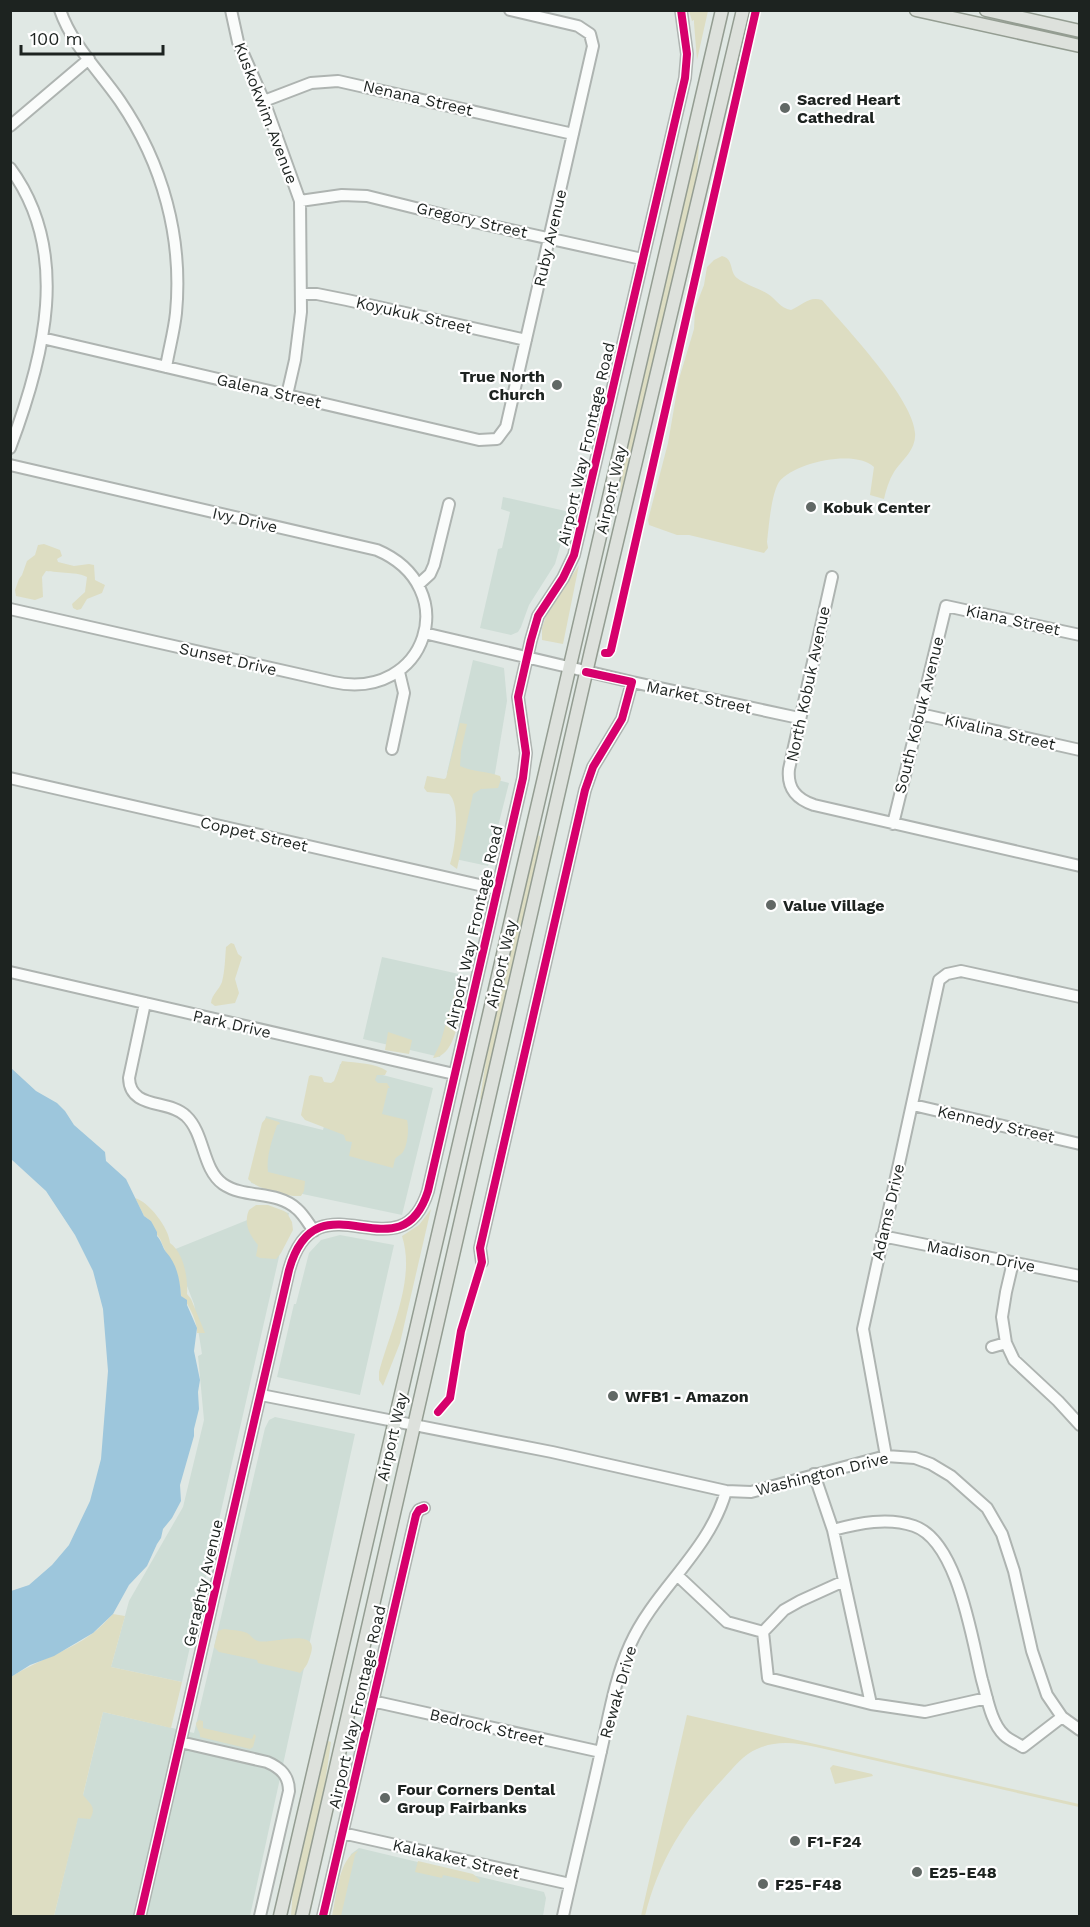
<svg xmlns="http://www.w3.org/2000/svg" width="1090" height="1927" viewBox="0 0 1090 1927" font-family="'Work Sans',sans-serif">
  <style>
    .built { fill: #ceddd6 }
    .green { fill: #ddddc2 }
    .water { fill: #9dc6dc }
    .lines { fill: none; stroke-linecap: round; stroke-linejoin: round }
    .minor-casing { stroke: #aeb4b1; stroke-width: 14 }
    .major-casing { stroke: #949d92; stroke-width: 15 }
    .minor { stroke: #fafcfb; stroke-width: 10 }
    .major { stroke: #dde1dc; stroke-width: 12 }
    .cycleway-casing { stroke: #fff; stroke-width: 11 }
    .cycleway { stroke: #d6006c; stroke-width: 8 }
    .poi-dot { fill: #616865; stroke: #fff; stroke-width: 2 }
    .labels { text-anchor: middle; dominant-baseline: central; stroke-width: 4.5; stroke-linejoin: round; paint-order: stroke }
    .street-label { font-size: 16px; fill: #1d2320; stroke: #fff }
    .poi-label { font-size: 16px; font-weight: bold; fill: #1d2320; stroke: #fff; text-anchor: start }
  </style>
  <rect width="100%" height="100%" fill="#e0e8e4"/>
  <path class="built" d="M503,497L570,512L555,564L529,605L521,627L518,632L511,635L480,628L497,554L498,549L502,548L510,512L501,509Z
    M473,660L504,668L507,701L494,779L509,783L488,866L455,859L472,779L447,773Z
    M382,957L459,974L440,1057L363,1039Z
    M340,1064L433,1088L402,1215L251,1183L266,1116L323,1130Z
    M272,1210L289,1213L182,1682L111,1667L129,1601L183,1507L204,1420L198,1356L202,1354L194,1304L173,1250Z
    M340,1235L394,1245L360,1395L277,1377L294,1304H296L309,1253L321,1240Z
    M275,1417L355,1434L250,1916H54L103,1712L194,1733L265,1428L269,1420Z
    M359,1848L544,1892L546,1898L543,1916H333L351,1854Z"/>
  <path class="green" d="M689,11H708L697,60L694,23V20L692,21Z
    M697,144L699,145L697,174L623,493L620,492L624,458Z
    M722,256C734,259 729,271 737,278C746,285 758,288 768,294C777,300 780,308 791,310C803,305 808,296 822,300C844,326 919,404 915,437C914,452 901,461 894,472C889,480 886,490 884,499L870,495L874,467C856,449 794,462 779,482C771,495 769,526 767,542L768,548L764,553L689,535H677L649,525L648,520L668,443L679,379L694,329L695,308L704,285L707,267L714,260Z
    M44,544L60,550L62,556L57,559L58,562L74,566L89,564L94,565L95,580L105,585L102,593L87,599L81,609L77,610L73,608L72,604L85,592L87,577C79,572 58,573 46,571L42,577L43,597L35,600L16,596L15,590L19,579L22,575L27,561L35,555L38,545Z
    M579,565L563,644L542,640V628L546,616Z
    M460,723L467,724L461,751L460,766C473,772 487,771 500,776L501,779L498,788L481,789L473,794L457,869L450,864C455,850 461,804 449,794L427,792L424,788L427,776L444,779L446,778Z
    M537,835L540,836L538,860L483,1100L480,1099L486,1060Z
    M231,943L234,944L238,954L242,957L235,979L239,993L235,1003L215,1006L211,1003C212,994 219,990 222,982C225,970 225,959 226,947Z
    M463,991L464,993C459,1012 457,1056 433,1058L440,1044L454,995L458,992Z
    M388,1032L412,1040L409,1054L385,1050Z
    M342,1061C357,1063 375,1063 387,1071L385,1075H377L375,1080L378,1083H387L390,1088H388L382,1114L407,1120C409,1128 408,1144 403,1152C401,1155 397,1156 395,1159L393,1168L349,1156L352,1142L346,1141L344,1135L305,1120L301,1115L309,1076L311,1075L322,1077L324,1082L331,1083L334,1081Z
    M266,1118L279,1122L280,1124L277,1125C272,1140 266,1157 268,1172L305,1181L304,1191L301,1196C288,1197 256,1189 248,1179L262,1123Z
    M135,1198C149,1202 169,1228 170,1243C184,1253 188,1278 187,1294L191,1299L205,1333H197C198,1323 188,1302 181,1296C179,1270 173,1270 164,1248C161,1243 162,1240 157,1235V1232L153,1228L151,1221L144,1216Z
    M256,1205H268L284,1211L287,1213L292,1222L293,1230L281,1253L276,1259L260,1258L256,1256L258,1245C250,1235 243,1224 249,1210Z
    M431,1209L400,1343L383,1386L379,1380V1372C390,1331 416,1279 402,1236L419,1225Z
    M113,1614L125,1616L111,1667L182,1682L171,1728L103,1712L83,1795C90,1804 97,1807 90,1819L78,1818L54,1916H11V1677C37,1660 68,1652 93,1633C100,1628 107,1620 113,1614Z
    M224,1629C231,1630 240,1630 247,1633C251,1635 253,1640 258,1641C270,1645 319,1626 311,1653C308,1663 307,1666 300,1673L297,1672L258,1663L257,1660L219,1652L214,1647L218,1631Z
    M687,1715L1079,1804V1807L816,1747C796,1743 777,1740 757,1749C744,1754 733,1768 723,1779C685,1819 658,1862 645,1916H641Z
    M199,1720L203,1721V1728L252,1739L254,1734L256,1736L253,1747L250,1749L200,1737C201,1732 196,1729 196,1723Z
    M328,1741L331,1742L324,1790L296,1916H291L293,1889Z
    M833,1765L872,1774L873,1776L835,1784L830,1768Z
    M358,1851L355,1855L341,1916H332C336,1899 339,1856 358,1851Z
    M418,1861L473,1874L480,1880L479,1883L443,1875L442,1878L415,1872Z"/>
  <path class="water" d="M11,1068L36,1091L57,1103L65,1111L74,1125L105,1152L106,1161L126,1179L144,1216L151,1221L157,1232V1236C162,1241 162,1247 166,1252C177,1264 180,1280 181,1296L187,1300V1305L197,1328L194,1351L200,1380L198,1392L199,1409L194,1429V1436L180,1485L181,1501L172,1518L163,1529L161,1538L157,1544L147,1566L129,1585L113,1614L93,1633L54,1656L30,1665L11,1677V1591L29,1585L52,1565L69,1545L90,1501L101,1459L108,1371L103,1309L93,1271L75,1235L46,1191L11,1159Z"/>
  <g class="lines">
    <defs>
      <path id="minor" d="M60,10C72,45 100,72 120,101C163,164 183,238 176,313C174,332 169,349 166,367
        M231,10L238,42L264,101L300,201L301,312L295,360L287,395
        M264,101L311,83L338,81L573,134
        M10,126L89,59
        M10,168C72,252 44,358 10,448
        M300,201L342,195L367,196L456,218L642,259
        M302,294H317L347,300L526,340
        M42,338L479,440L497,439L506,427L593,46L590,34L578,26L510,10
        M10,465L377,550C464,587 427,702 333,682L10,609
        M832,577L789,769C787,788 796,799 814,805L1080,866
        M419,584L430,574L434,565L449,504
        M424,633L632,682L799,718
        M920,714L1080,750
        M392,749L404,693L399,672
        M10,778L497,889
        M893,824L946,606L1080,635
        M10,972L454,1074
        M145,1003L129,1078C130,1110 169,1099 186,1116C205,1134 202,1169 223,1184C245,1199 277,1190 297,1209C304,1215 308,1223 314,1231
        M913,1105L1080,1144
        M882,1236L1080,1276
        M482,1262L480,1248L585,790L593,767L622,719L632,682
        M1013,1262L1006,1292L1002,1317L1006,1343L1014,1360L1058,1401L1080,1425
        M992,1347L1006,1343
        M261,1395L552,1452L726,1491L751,1492L886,1456L915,1458L931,1464L951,1476L987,1508L1002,1534L1014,1571L1032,1651L1047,1695L1062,1717L1080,1730
        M886,1456L863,1329L939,980L947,974L961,971L1080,997
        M814,1474L833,1530L871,1704
        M833,1530C859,1523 888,1517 914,1526C958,1541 972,1640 982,1680C987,1697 991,1723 1004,1735C1009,1740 1017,1743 1023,1747L1062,1717
        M678,1576L727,1622L763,1632L768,1678L871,1704L925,1712L987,1698
        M763,1632L784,1610L800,1601L844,1581
        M372,1701L601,1752
        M180,1742L267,1762C281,1768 289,1776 289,1791L260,1916
        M342,1833L570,1884
        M140,1916L289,1270C317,1170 400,1280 428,1191L523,778L526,753L518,697L531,640L538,616L563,578L574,555L685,78L687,54L681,10
        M323,1916L416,1515L419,1510L424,1508
        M563,1916C575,1861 589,1806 601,1751C609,1716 615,1678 630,1645C655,1589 709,1552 726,1491"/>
      <path id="major" d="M916,10L1080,46
        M986,10L1080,31
        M280,1916L722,10
        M302,1916L591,651L743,10"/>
    </defs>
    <use href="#minor" class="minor-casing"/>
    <use href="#major" class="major-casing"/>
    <use href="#minor" class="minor"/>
    <use href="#major" class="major"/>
    <defs>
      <path id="cycleway" d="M605,653H609L611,650L756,10
        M438,1412L450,1398L461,1331L482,1262L480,1248L585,790L593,767L622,719L632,682L586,672
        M140,1916L289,1270C317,1170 400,1280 428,1191L523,778L526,753L518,697L531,640L538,616L563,578L574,555L685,78L687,54L681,10
        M323,1916L416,1515L419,1510L424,1508"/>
    </defs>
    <use href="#cycleway" class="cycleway-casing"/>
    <use href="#cycleway" class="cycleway"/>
  </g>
  <g class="poi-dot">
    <circle cx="785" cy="108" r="6"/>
    <circle cx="557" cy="385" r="6"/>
    <circle cx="811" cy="507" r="6"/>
    <circle cx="771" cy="905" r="6"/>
    <circle cx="613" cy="1396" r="6"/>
    <circle cx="385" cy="1798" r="6"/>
    <circle cx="795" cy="1841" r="6"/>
    <circle cx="917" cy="1872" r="6"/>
    <circle cx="763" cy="1884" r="6"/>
  </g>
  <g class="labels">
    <g class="street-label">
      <text transform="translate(418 98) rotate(13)">Nenana Street</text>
      <text transform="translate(266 113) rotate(69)">Kuskokwim Avenue</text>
      <text transform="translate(472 220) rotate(13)">Gregory Street</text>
      <text transform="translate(550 238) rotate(-77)">Ruby Avenue</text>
      <text transform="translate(414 315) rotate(13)">Koyukuk Street</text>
      <text transform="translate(269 391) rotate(13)">Galena Street</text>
      <text transform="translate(586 444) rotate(-77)">Airport Way Frontage Road</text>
      <text transform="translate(611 490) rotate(-77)">Airport Way</text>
      <text transform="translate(245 520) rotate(13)">Ivy Drive</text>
      <text transform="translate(1013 620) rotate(12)">Kiana Street</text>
      <text transform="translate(228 659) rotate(13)">Sunset Drive</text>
      <text transform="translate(808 684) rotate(-78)">North Kobuk Avenue</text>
      <text transform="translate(699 697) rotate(12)">Market Street</text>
      <text transform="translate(919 715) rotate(-76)">South Kobuk Avenue</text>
      <text transform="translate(1000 732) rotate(13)">Kivalina Street</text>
      <text transform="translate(254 834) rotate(13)">Coppet Street</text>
      <text transform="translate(474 927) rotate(-77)">Airport Way Frontage Road</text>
      <text transform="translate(501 964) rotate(-77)">Airport Way</text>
      <text transform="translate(232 1024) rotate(13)">Park Drive</text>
      <text transform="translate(996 1124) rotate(13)">Kennedy Street</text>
      <text transform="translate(888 1212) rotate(-77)">Adams Drive</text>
      <text transform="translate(981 1256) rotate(11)">Madison Drive</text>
      <text transform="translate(392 1437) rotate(-77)">Airport Way</text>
      <text transform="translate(822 1474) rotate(-14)">Washington Drive</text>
      <text transform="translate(203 1583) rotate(-77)">Geraghty Avenue</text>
      <text transform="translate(618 1692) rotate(-74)">Rewak Drive</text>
      <text transform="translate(357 1707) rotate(-77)">Airport Way Frontage Road</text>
      <text transform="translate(487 1727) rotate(13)">Bedrock Street</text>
      <text transform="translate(456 1859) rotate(13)">Kalakaket Street</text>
    </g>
    <g class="poi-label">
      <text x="797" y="99">Sacred Heart<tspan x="797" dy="18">Cathedral</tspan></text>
      <text x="545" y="376" text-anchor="end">True North<tspan x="545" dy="18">Church</tspan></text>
      <text x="823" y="507">Kobuk Center</text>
      <text x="783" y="905">Value Village</text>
      <text x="625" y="1396">WFB1 - Amazon</text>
      <text x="397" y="1789">Four Corners Dental<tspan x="397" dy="18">Group Fairbanks</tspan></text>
      <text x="807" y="1841">F1-F24</text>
      <text x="929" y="1872">E25-E48</text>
      <text x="775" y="1884">F25-F48</text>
    </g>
  </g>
  <rect width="1090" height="1927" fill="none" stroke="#1d2320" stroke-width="24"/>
  <path d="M21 45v9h142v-9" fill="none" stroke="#1d2320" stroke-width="3"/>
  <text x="30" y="45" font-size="18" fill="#1d2320" stroke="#ffffff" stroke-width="4.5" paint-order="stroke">100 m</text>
</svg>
